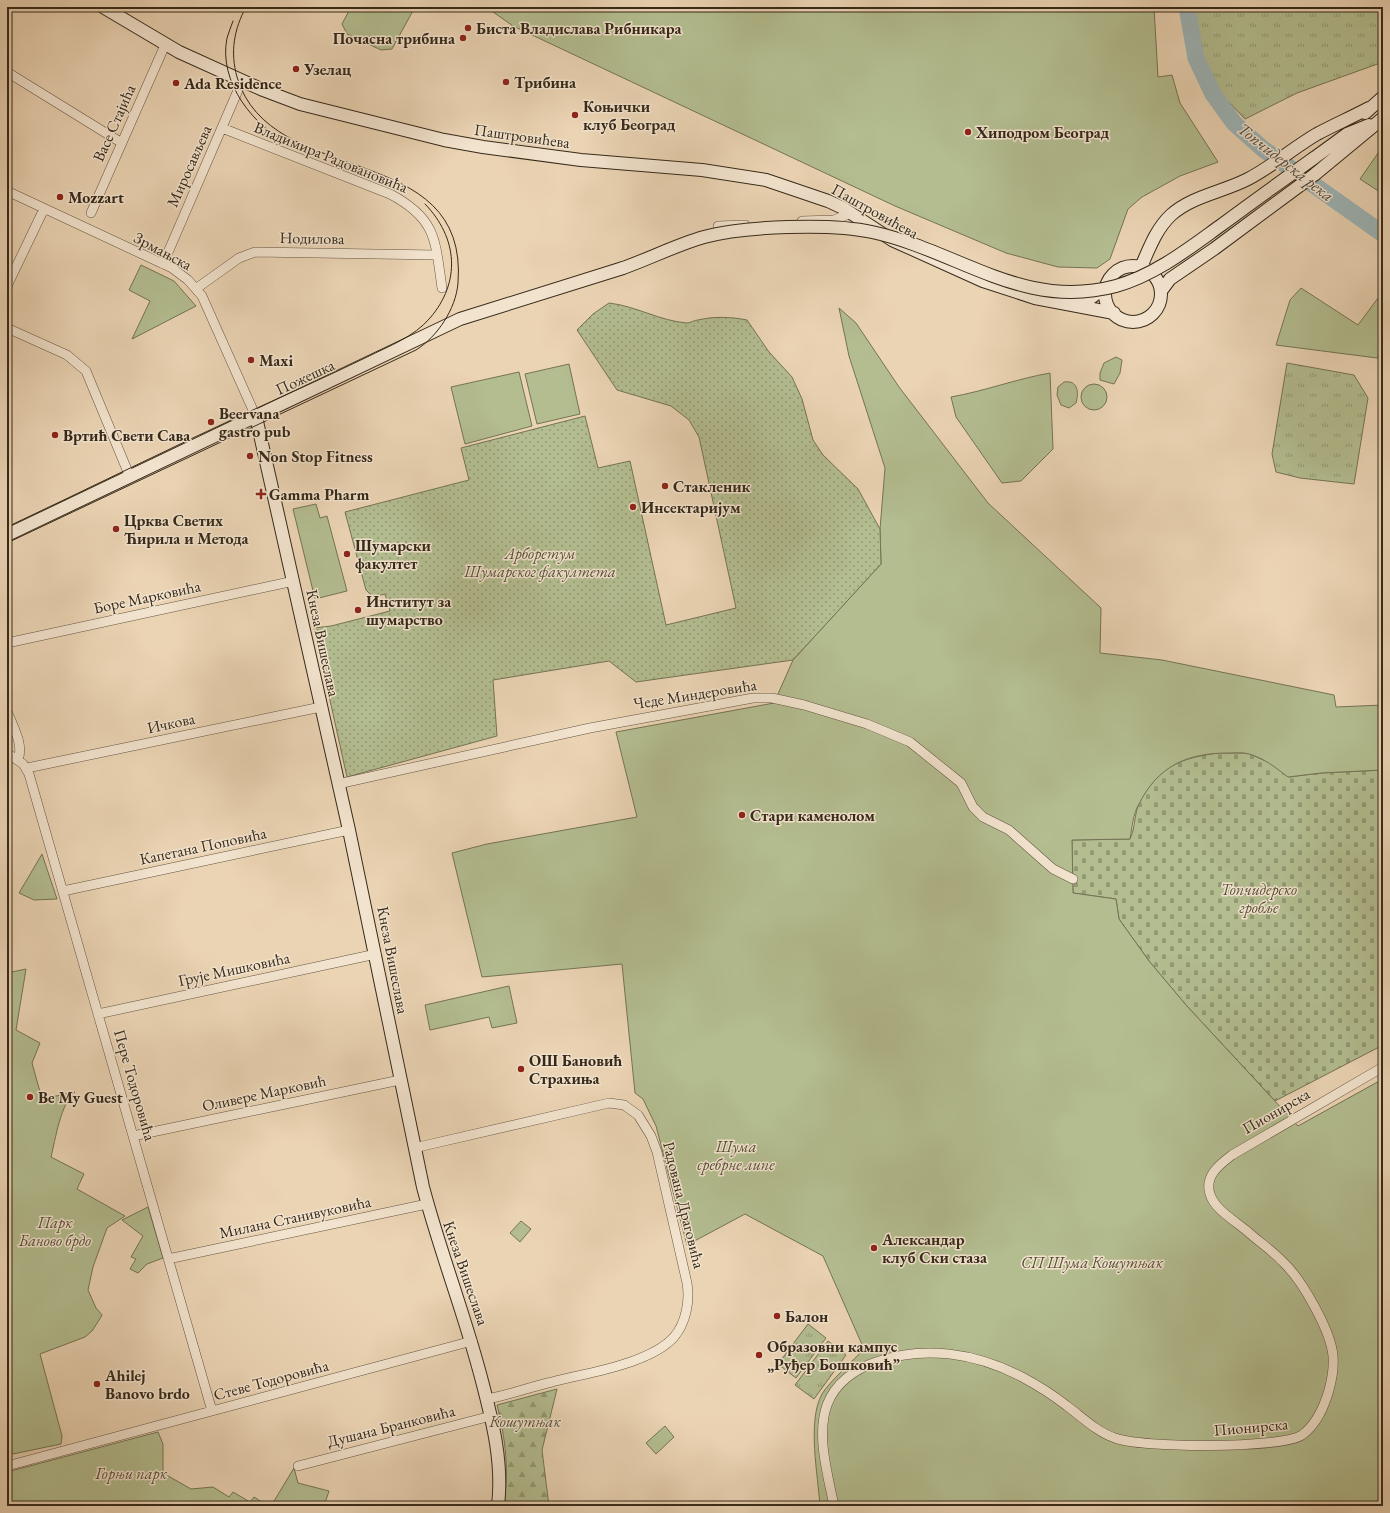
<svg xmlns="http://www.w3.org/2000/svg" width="1390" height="1513" viewBox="0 0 1390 1513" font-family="'EB Garamond',serif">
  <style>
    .grass { fill: url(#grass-tufts); stroke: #747354 }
    .forest { fill: url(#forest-firs); stroke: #747354 }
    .cemetery { fill: url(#cemetery-stones); stroke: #747354 }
    .park { fill: #b3bd90; stroke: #747354 }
    .garden { fill: url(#garden-dots); stroke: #747354 }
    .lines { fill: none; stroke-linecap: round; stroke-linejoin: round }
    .river { stroke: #9db5b8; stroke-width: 17 }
    .street-casing { stroke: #635440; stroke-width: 10 }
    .secondary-casing { stroke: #362919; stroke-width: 14 }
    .street { stroke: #f2e3ce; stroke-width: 9 }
    .secondary { stroke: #f2e3ce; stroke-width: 12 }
    .tram { stroke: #362919; stroke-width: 1 }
    .secondary-bridge-casing { stroke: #362919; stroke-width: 14; stroke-linecap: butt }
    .secondary-bridge { stroke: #f2e3ce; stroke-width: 12 }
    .poi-dot { fill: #8f2418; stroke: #f2e3ce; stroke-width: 1.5 }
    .labels { text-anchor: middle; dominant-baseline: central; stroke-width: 3; stroke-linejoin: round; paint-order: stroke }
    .poi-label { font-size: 16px; font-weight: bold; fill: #362919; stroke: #f2e3ce; text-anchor: start }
    .street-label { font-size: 16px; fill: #362919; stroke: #f2e3ce }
    .park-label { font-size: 16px; font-style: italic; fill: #554e37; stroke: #f2e3ce }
    .water-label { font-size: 17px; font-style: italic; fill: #504c41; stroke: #f2e3ce }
  </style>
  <defs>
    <pattern id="grass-tufts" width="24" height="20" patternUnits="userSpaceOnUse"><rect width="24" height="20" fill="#b3bd90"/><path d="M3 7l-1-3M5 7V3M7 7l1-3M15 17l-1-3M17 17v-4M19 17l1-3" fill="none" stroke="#929a75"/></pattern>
    <pattern id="forest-firs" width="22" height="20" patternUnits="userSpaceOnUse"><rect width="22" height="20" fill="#b3bd90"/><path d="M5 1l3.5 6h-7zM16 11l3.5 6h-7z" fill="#929a75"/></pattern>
    <pattern id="cemetery-stones" width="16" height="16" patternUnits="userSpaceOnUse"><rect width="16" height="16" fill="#b3bd90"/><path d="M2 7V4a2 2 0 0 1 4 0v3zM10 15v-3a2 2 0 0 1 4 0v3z" fill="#929a75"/></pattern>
    <pattern id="garden-dots" width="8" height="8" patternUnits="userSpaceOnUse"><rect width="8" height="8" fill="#b3bd90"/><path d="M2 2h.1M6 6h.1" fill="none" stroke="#929a75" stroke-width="1.8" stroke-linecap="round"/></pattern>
  </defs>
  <rect width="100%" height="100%" fill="#ebd4b4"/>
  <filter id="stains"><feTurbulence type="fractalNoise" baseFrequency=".005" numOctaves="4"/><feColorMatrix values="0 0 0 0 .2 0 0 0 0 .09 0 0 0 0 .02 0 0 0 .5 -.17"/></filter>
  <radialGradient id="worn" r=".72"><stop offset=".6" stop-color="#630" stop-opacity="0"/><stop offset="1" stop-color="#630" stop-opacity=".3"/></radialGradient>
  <path class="grass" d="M1194,7H1376L1383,16V62L1297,93L1245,119L1205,77Z
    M1287,363L1354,375L1368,398L1354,484L1300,478L1276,472L1272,454Z
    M808,1324L826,1338L796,1378L778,1364Z
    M828,1341L846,1355L814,1399L795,1385Z"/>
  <path class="forest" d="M557,1389L542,1450L549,1506H504C509,1468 506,1442 497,1405Z"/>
  <path class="cemetery" d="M1219,753H1248L1270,763L1289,777L1321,773L1383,770V1045L1275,1101L1186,1005L1149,961L1119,919L1116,899L1073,893L1072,840L1130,839C1135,828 1134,818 1138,806C1139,801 1144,795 1147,790C1165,763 1188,757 1219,753Z"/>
  <path class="park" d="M351,7H415L392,49L381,50L347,34L342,24Z
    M486,7H1154L1158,77L1172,75L1180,103L1218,162L1180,176L1142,197L1128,209L1110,259L1097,268L1058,267L1006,253L895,206L513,26Z
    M1383,146V194L1360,179Z
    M141,265L174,281L196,306L132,339L150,301L129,290Z
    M1301,288L1358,325L1378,298L1383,299V350L1377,358L1276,345L1290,300Z
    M839,308L856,323L899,387L988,503L1101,608L1100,653L1162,660L1334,695L1336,707L1383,705V770L1321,773L1288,777C1276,768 1264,758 1249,754C1243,752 1234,753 1228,753C1187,753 1158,766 1139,804C1133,814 1132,828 1130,839L1072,840L1073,893L1116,899L1119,919L1149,961L1186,1005L1298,1126L1383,1079V1506H820C818,1475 807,1421 822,1394C829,1382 854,1360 864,1349L823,1256L745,1214L687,1245L656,1126L643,1099L635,1093L622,964L482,977L452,853L487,844L637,817L616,732L774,703L793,660L881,564L880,529L885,468L849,356Z
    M1116,357L1122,360L1120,373L1114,384L1100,380V373L1104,363Z
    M569,364L580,414L537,424L525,374Z
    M519,372L532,426L465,444L451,387Z
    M1050,373L1053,449L1021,481L1002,483L956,417L951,397C985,391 1016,379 1050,373Z
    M1064,382C1078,380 1079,392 1076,403L1069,408L1061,405L1057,395L1058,387Z
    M1081 397a13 13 0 1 1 26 0a13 13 0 1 1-26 0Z
    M316,504L320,518L327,516L347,591L315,599L293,509Z
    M42,854L57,899L34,900L19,893Z
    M26,969L16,1030L40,1043L32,1063L42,1099L75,1092C61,1102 55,1141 51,1157L84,1174L77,1189L125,1216L107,1228L93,1267L88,1290L96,1308L102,1315L101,1317L92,1331L85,1337L40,1354L62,1436L61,1444L13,1454L7,1446V973Z
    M509,986L517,1023L492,1028L489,1017L430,1030L425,1005Z
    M148,1207L163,1258L147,1264L138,1273L130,1269L136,1259L131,1257L143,1236L122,1220Z
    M521,1221L531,1229L520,1242L510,1233Z
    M665,1426L674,1437L656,1454L646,1443Z
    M158,1432L163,1444V1473L191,1489L213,1487L229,1497L233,1492L250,1502L254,1497L268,1506H7V1472Z
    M294,1468L298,1483L329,1491L324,1506H271Z"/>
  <path class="garden" d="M609,303C636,306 660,321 687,323C691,323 694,320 698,320C715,316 732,317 747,320L769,352L792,377L802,399L813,440L823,455L858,489L880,529L881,564L793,660L636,682L609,661L493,680L497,736L347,777L314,628L331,626L390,611L385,594L373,597L366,590L345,512L469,480L461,448L585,416L598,468L630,461L666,625L736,608L699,437L689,420L671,406L617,390L577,330L593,314Z"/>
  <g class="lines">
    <path class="river" d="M1187,7L1196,58L1213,94L1234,123L1263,149L1383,234"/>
    <defs>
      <path id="street" d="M7,72L122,143
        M222,128L390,194C437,219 435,240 442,288
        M7,191L172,268L188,280L202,296L256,417
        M91,213L165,45
        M802,221L834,220L851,213
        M718,226L745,225
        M163,264L242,81
        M7,286L42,213
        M197,288L239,258L255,252L437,255
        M7,328L67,355L86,371L130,477
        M7,643L294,581
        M7,711C13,727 24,744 18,760
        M7,753L23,764L29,774L212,1411
        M27,768L321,707
        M338,784L590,728L753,698H772L804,705L867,724L910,742L961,783L973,807L983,817L1009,830L1053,869L1073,879
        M63,891L349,830
        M98,1014L376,954
        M133,1136L400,1080
        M414,1148L609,1103L624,1105L638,1115L651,1136L657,1152L687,1283C690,1301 686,1323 674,1337C650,1364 586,1373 552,1382C530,1387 509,1395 487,1399
        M168,1259L427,1204
        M7,1466L472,1341
        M298,1466L491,1416
        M834,1506C828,1475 816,1436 827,1405C835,1383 855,1369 876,1362C925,1345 976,1353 1022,1377C1037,1385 1053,1395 1067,1406C1082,1417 1097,1432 1115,1438C1140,1448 1281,1449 1302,1435C1317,1424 1324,1407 1329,1390C1332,1379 1334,1368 1333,1356C1331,1331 1302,1280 1284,1263C1273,1251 1259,1242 1247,1231C1235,1221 1214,1209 1210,1194C1204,1176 1220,1164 1232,1155L1383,1067"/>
      <path id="secondary" d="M103,7L179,52L263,90L300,104L444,140L483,147L581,160L702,170L766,180L828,201L843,208L892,240L983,281L1035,298L1114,313
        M1365,113L1383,97
        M1314,158L1347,134L1369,125
        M1105 294a28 28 0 1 1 56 0a28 28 0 1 1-56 0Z
        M1141,267C1149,249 1156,229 1171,215C1192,196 1223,192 1248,179C1273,166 1293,148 1317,134C1334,125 1352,117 1369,108
        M1161,291L1170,279L1214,249L1314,175L1383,118
        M1073,303L1088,300L1106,287
        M256,417L349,830L423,1187C440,1252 465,1315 482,1381C493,1423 503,1463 498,1506
        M7,535L460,319L623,268"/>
    </defs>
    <use href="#street" class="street-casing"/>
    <use href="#secondary" class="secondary-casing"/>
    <use href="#street" class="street"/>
    <use href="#secondary" class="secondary"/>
    <path class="tram" d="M233,21C231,26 229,32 227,38C218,82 254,128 292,145
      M7,527C90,488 172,447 255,409C292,392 330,375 367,357C389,346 414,337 430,318C461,282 458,238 425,204
      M7,543L416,350C437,337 456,309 458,283C469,138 270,190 237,77C230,52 234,29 246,7"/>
    <defs>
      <path id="secondary-bridge" d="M623,268C651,258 676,245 704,237C744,226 832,223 872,232C959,251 1023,311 1116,286C1155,275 1188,249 1220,226C1251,203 1283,180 1314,158"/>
    </defs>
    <use href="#secondary-bridge" class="secondary-bridge-casing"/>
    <use href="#secondary-bridge" class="secondary-bridge"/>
  </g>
  <g class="poi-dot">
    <circle cx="468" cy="28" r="4"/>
    <circle cx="463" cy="38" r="4"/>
    <circle cx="296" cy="69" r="4"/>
    <circle cx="506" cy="82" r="4"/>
    <circle cx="176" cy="83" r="4"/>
    <circle cx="575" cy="115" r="4"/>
    <circle cx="968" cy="132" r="4"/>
    <circle cx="60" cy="197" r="4"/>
    <circle cx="251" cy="360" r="4"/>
    <circle cx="211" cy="422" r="4"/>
    <circle cx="55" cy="435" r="4"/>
    <circle cx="250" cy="456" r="4"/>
    <circle cx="665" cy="486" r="4"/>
    <path d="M259 488h4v4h4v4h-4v4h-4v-4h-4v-4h4z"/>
    <circle cx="633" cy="507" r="4"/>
    <circle cx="116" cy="529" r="4"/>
    <circle cx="347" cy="554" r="4"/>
    <circle cx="358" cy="610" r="4"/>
    <circle cx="742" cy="815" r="4"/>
    <circle cx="521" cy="1069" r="4"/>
    <circle cx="30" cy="1097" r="4"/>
    <circle cx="874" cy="1248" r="4"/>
    <circle cx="777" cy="1316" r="4"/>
    <circle cx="759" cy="1355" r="4"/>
    <circle cx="97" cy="1384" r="4"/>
  </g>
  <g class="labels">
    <g class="poi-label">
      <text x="476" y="28">Биста Владислава Рибникара</text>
      <text x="455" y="38" text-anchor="end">Почасна трибина</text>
      <text x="304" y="69">Узелац</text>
      <text x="514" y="82">Трибина</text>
      <text x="184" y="83">Ada Residence</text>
      <text x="583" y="106">Коњички<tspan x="583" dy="18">клуб Београд</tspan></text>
      <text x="976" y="132">Хиподром Београд</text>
      <text x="68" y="197">Mozzart</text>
      <text x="259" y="360">Maxi</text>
      <text x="219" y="413">Beervana<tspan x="219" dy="18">gastro pub</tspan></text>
      <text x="63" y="435">Вртић Свети Сава</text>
      <text x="258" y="456">Non Stop Fitness</text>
      <text x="673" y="486">Стакленик</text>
      <text x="269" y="494">Gamma Pharm</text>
      <text x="641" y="507">Инсектаријум</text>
      <text x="124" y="520">Црква Светих<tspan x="124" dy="18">Ћирила и Метода</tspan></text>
      <text x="355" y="545">Шумарски<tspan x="355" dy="18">факултет</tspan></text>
      <text x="366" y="601">Институт за<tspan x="366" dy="18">шумарство</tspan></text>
      <text x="750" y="815">Стари каменолом</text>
      <text x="529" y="1060">ОШ Бановић<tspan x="529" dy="18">Страхиња</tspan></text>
      <text x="38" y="1097">Be My Guest</text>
      <text x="882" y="1239">Александар<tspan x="882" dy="18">клуб Ски стаза</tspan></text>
      <text x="785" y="1316">Балон</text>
      <text x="767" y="1346">Образовни кампус<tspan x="767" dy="18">„Руђер Бошковић”</tspan></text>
      <text x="105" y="1375">Ahilej<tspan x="105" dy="18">Banovo brdo</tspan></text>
    </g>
    <g class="street-label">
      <text transform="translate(114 123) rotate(-66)">Васе Стајића</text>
      <text transform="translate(522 136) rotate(8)">Паштровићева</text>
      <text transform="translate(331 157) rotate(22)">Владимира Радовановића</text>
      <text transform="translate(189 166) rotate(-66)">Миросављева</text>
      <text transform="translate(875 211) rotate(29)">Паштровићева</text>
      <text transform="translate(312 238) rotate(1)">Нодилова</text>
      <text transform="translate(163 251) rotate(28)">Зрмањска</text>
      <text transform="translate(305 377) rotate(-25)">Пожешка</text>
      <text transform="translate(147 597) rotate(-12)">Боре Марковића</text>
      <text transform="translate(323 643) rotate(78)">Кнеза Вишеслава</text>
      <text transform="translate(695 694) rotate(-9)">Чеде Миндеровића</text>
      <text transform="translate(171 723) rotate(-12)">Ичкова</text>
      <text transform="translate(203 846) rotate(-12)">Капетана Поповића</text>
      <text transform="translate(393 960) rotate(79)">Кнеза Вишеслава</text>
      <text transform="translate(234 969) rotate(-12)">Грује Мишковића</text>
      <text transform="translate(135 1085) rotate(74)">Пере Тодоровића</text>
      <text transform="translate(264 1093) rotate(-12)">Оливере Марковић</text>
      <text transform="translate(1276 1111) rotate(-30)">Пионирска</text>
      <text transform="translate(684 1205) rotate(76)">Радована Драговића</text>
      <text transform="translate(295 1217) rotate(-12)">Милана Станивуковића</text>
      <text transform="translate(466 1273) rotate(71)">Кнеза Вишеслава</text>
      <text transform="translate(271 1380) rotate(-15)">Стеве Тодоровића</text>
      <text transform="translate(391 1426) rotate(-14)">Душана Бранковића</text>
      <text transform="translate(1251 1427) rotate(-5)">Пионирска</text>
    </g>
    <g class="park-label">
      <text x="540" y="553">Арборетум<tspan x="540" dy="18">Шумарског факултета</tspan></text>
      <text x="1259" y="889">Топчидерско<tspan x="1259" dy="18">гробље</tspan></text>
      <text x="736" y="1146">Шума<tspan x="736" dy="18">сребрне липе</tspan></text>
      <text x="55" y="1222">Парк<tspan x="55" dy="18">Баново брдо</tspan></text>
      <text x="1092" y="1262">СП Шума Кошутњак</text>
      <text x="525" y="1421">Кошутњак</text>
      <text x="131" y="1473">Горњи парк</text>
    </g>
    <g class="water-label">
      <text transform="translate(1286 162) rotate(38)">Топчидерска река</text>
    </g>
  </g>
  <rect width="1390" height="1513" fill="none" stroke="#ebd4b4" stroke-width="24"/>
  <rect x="8" y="8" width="1374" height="1497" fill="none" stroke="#362919" stroke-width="2"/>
  <rect x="12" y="12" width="1366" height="1489" fill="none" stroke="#362919"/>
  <rect width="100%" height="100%" filter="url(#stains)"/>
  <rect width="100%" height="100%" fill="url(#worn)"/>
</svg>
